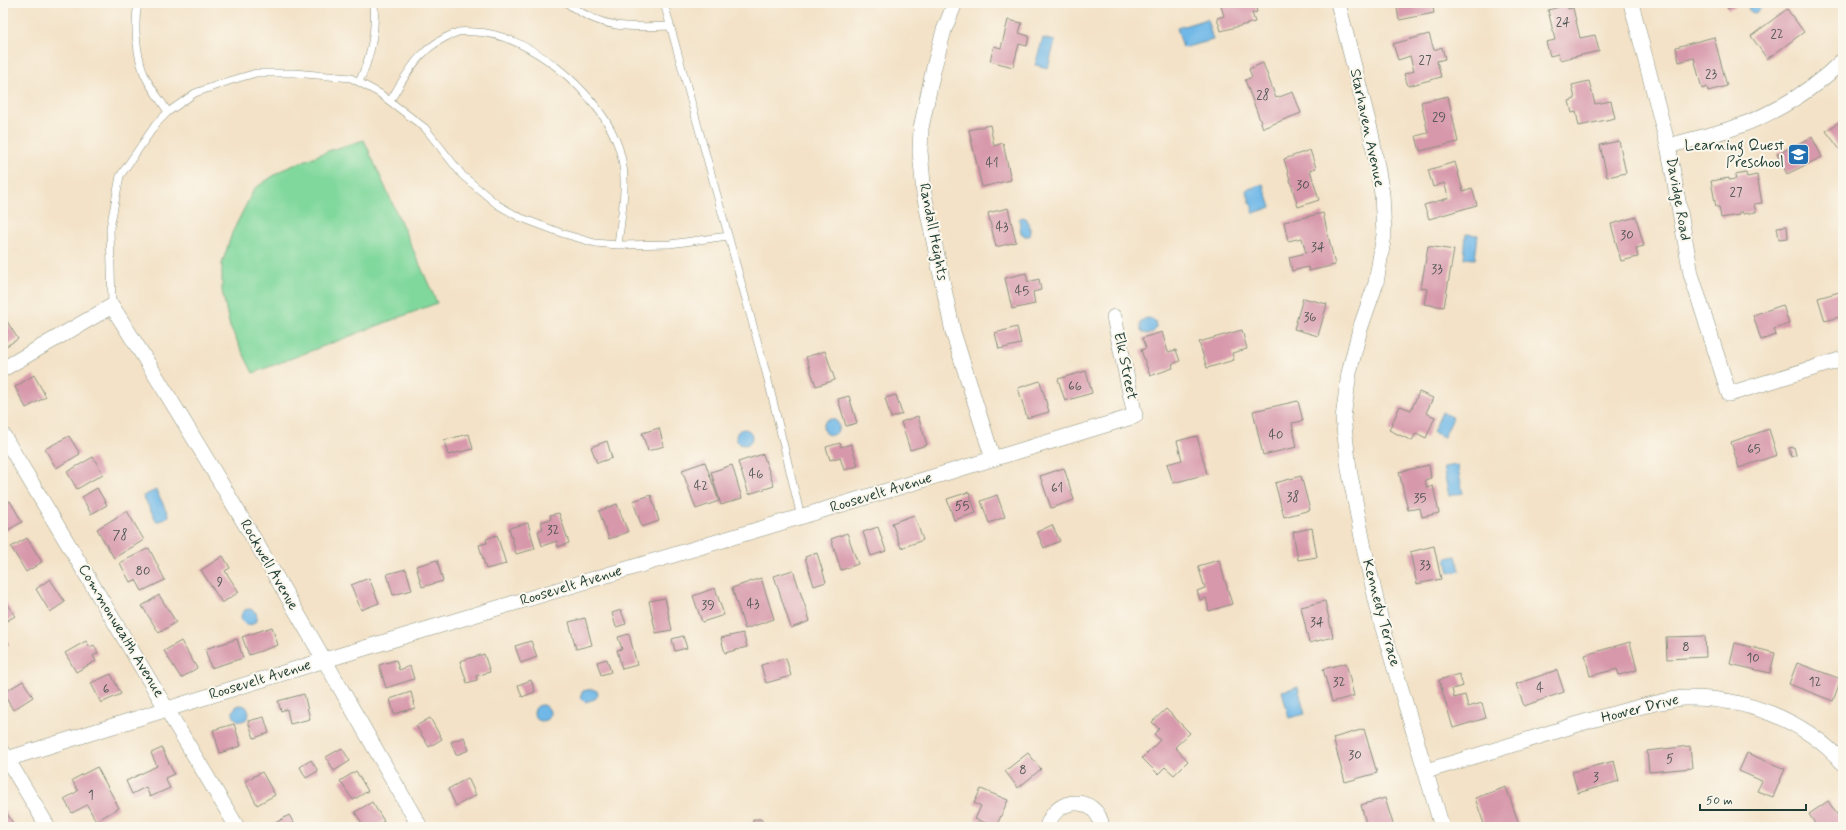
<svg xmlns="http://www.w3.org/2000/svg" width="1846" height="830" viewBox="0 0 1846 830" font-family="Mynerve,sans-serif">
  <style>
    .green { fill: #81d89d; stroke: #508a68 }
    .water { fill: #6fb8e7; stroke: #477a8e }
    .building { fill: #d798ab }
    .lines { fill: none; stroke-linecap: round; stroke-linejoin: round }
    .service-casing { stroke: #89907e; stroke-width: 8 }
    .minor-casing { stroke: #89907e; stroke-width: 16 }
    .service { stroke: #fff; stroke-width: 7 }
    .minor { stroke: #fff; stroke-width: 15 }
    .labels { text-anchor: middle; dominant-baseline: central; stroke-width: 4; stroke-linejoin: round; paint-order: stroke }
    .number-label { font-size: 13px; fill: #4d5452 }
    .street-label { font-size: 15px; fill: #1f3d34; stroke: #fbf7ec }
    .poi-label { font-size: 15px; fill: #1f3d34; stroke: #fbf7ec; text-anchor: end }
  </style>
  <rect width="100%" height="100%" fill="#fbf7ec"/>
  <filter id="ink" filterUnits="userSpaceOnUse"><feTurbulence type="fractalNoise" baseFrequency=".025" numOctaves="2"/><feDisplacementMap in="SourceGraphic" scale="8" xChannelSelector="R" yChannelSelector="G"/><feConvolveMatrix kernelMatrix="1 2 1 2 8 2 1 2 1" color-interpolation-filters="sRGB"/></filter>
  <filter id="wash" filterUnits="userSpaceOnUse"><feTurbulence type="fractalNoise" baseFrequency=".012" numOctaves="4" result="noise"/><feDisplacementMap in="SourceGraphic" scale="16" xChannelSelector="R" yChannelSelector="G"/><feGaussianBlur stdDeviation="0.9" result="paint"/><feColorMatrix in="noise" values="0 0 0 0 0 0 0 0 0 0 0 0 0 0 0 0 0 1.4 0 .05"/><feComposite in="paint" operator="in"/></filter>
  <g filter="url(#wash)">
    <rect width="100%" height="100%" fill="#f3e2c7"/>
    <path class="green" d="M364,140L437,303L253,373L230,327L222,291V264L232,233L254,189L282,170L328,151Z"/>
    <path class="water" d="M1749,3H1771L1768,6L1762,7L1756,13L1750,12L1748,7Z
      M1207,19L1213,40L1183,48L1177,28Z
      M1043,38L1055,41L1048,68L1035,65Z
      M1263,184L1271,207L1254,213L1246,190Z
      M1022,217L1026,218C1030,224 1031,229 1029,236H1025L1021,233L1019,219Z
      M1466,234L1478,235L1475,259L1464,258Z
      M1140 326a8 8 0 1 1 16 0a8 8 0 1 1-16 0Z
      M1442,412L1453,418L1444,437L1433,432Z
      M823 427a8 8 0 1 1 16 0a8 8 0 1 1-16 0Z
      M736 437a8 8 0 1 1 16 0a8 8 0 1 1-16 0Z
      M1457,465L1463,493L1449,496L1443,467Z
      M156,490L169,516L157,522L143,496Z
      M1456,556L1460,571L1449,573L1446,558Z
      M241 617a8 8 0 1 1 16 0a8 8 0 1 1-16 0Z
      M1298,687L1305,714L1289,718L1282,691Z
      M592,689L597,691L598,695L595,699L585,702L580,697L583,691Z
      M233 713a8 8 0 1 1 16 0a8 8 0 1 1-16 0Z
      M534 713a8 8 0 1 1 16 0a8 8 0 1 1-16 0Z"/>
    <g id="blocks">
      <path class="building" d="M1220,3H1255L1257,12L1252,13L1255,22L1221,31L1217,18L1224,16Z
        M1396,3H1432L1434,13L1399,20Z
        M1726,3H1745L1728,9Z
        M1567,5L1568,9L1573,8L1580,38L1595,35L1599,51L1560,60L1558,54L1550,56L1546,42L1555,40L1548,10Z
        M1787,9L1804,32L1767,59L1751,36Z
        M1008,20L1022,23L1019,33L1029,36L1027,46L1019,44L1013,67L990,61L994,46L1001,48Z
        M1429,34L1434,50L1442,47L1445,59L1437,61L1441,77L1408,86L1404,74L1414,71L1410,56L1398,60L1393,44Z
        M1714,37L1727,86L1708,91L1707,87L1702,89L1694,58L1679,62L1676,47Z
        M1263,63L1276,98L1293,92L1301,113L1263,128L1245,80L1252,77L1249,69Z
        M1589,81L1595,104L1611,101L1615,118L1579,126L1576,112L1572,113L1569,101L1575,99L1572,85Z
        M1448,96L1458,142L1420,151L1416,136L1428,133L1421,102Z
        M1843,119V150L1841,151L1826,131Z
        M990,125L994,146L1003,143L1011,180L982,187L969,130Z
        M1812,137L1822,157L1787,174L1777,154Z
        M1619,141L1626,173L1607,177L1600,145Z
        M1310,150L1316,168L1310,170L1319,200L1298,207L1284,159Z
        M1455,162L1463,191L1472,188L1477,205L1429,219L1424,205L1449,198L1444,183L1433,187L1428,170Z
        M1746,173L1747,177L1757,175L1762,203L1754,204L1756,212L1743,214L1742,212H1739V215L1721,218L1719,207H1716L1711,181L1729,178V180L1736,179L1735,175Z
        M1008,208L1016,242L996,247L988,213Z
        M1323,213L1335,265L1309,271L1308,267L1292,271L1289,257L1306,253L1302,238L1288,241L1284,222Z
        M1636,217L1644,246L1636,248L1638,257L1621,261L1611,224Z
        M1787,226L1788,238L1779,239L1777,227Z
        M1428,246L1454,250L1444,307L1424,304L1427,289L1421,288Z
        M1026,273L1028,282L1039,279L1041,290L1033,292L1035,304L1012,309L1005,278Z
        M1843,291V316L1825,321L1818,298Z
        M1303,298L1327,304L1318,336L1294,329Z
        M1783,305L1789,324L1774,329L1776,335L1761,340L1753,315Z
        M3,315L18,339L3,348Z
        M1017,327L1021,344L999,349L995,333Z
        M1242,330L1247,349L1232,353L1234,360L1207,368L1199,342Z
        M1162,332L1168,352L1176,350L1180,361L1172,364L1173,368L1150,376L1141,350L1146,348L1142,338Z
        M825,351L835,380L816,386L806,357Z
        M1086,371L1092,393L1065,401L1058,379Z
        M34,375L46,397L26,408L15,387Z
        M1040,381L1049,412L1027,418L1018,388Z
        M1419,392L1433,398L1426,413L1435,417L1426,438L1416,433L1412,441L1389,430L1400,406L1411,410Z
        M896,395L902,414L891,418L885,398Z
        M849,396L857,423L846,426L838,399Z
        M1298,401L1303,421L1292,423L1297,447L1263,455L1253,411Z
        M918,416L927,445L910,450L901,422Z
        M659,428L664,446L648,451L642,433Z
        M1769,429L1777,455L1739,468L1731,442Z
        M469,434L473,449L448,455L444,440Z
        M69,436L80,454L56,468L45,449Z
        M1197,436L1207,474L1173,483L1167,464L1182,460L1177,441Z
        M607,441L612,458L597,463L591,447Z
        M840,443L841,447L851,444L858,466L844,470L840,457L830,460L826,447Z
        M1794,447L1796,455L1791,457L1789,448Z
        M763,454L774,486L749,494L738,462Z
        M93,457L103,474L77,489L67,472Z
        M705,462L719,501L696,509L682,470Z
        M732,465L742,498L721,505L711,472Z
        M1429,465L1431,478L1425,480L1427,488L1433,486L1439,513L1422,517L1420,508L1408,510L1399,472Z
        M1064,468L1074,500L1051,508L1040,476Z
        M1301,476L1310,510L1284,517L1275,483Z
        M97,488L107,505L91,514L82,497Z
        M969,492L976,513L954,520L947,499Z
        M651,495L659,521L642,527L633,501Z
        M997,495L1005,517L989,523L981,501Z
        M10,501L22,522L3,533V505Z
        M617,504L628,532L609,539L599,511Z
        M127,511L144,540L114,558L97,529Z
        M559,513L569,543L558,547L557,541L542,546L538,531L543,529L541,522L551,519L550,515Z
        M914,515L923,540L901,548L892,523Z
        M528,523L535,549L516,554L509,528Z
        M1052,525L1060,541L1044,548L1037,532Z
        M878,527L886,551L871,556L863,532Z
        M1312,528L1317,557L1298,560L1293,532Z
        M847,533L858,564L841,570L831,539Z
        M497,535L506,564L486,569L479,545L487,543L486,539Z
        M27,538L42,562L26,572L11,547Z
        M1434,546L1441,579L1417,584L1410,552Z
        M149,548L165,580L142,591L136,580L130,582L120,563Z
        M817,553L826,582L814,586L805,557Z
        M223,556L230,568L225,571L239,592L222,603L201,570Z
        M437,560L443,581L422,587L416,566Z
        M1219,560L1232,604L1209,611L1206,598L1200,600L1197,591L1205,588L1198,566Z
        M406,569L412,590L393,595L387,574Z
        M793,570L810,621L791,628L774,576Z
        M369,578L379,603L361,610L351,585Z
        M761,578L774,619L745,629L732,588Z
        M50,579L65,602L50,612L36,589Z
        M715,588L724,615L702,622L693,596Z
        M159,595L176,622L159,633L142,606Z
        M665,598L672,630L656,633L649,601Z
        M5,601L15,616L3,623V602Z
        M1325,601L1333,637L1309,643L1301,607Z
        M621,610L626,624L616,627L612,613Z
        M585,618L592,645L576,649L569,622Z
        M272,627L278,645L249,655L242,637Z
        M743,633L747,647L725,653L721,638Z
        M3,634L9,644L3,647Z
        M629,634L637,665L622,669L617,650L622,649L618,637Z
        M683,636L687,648L675,651L672,639Z
        M1705,636L1706,657L1667,659L1666,637Z
        M237,639L243,658L211,668L205,649Z
        M86,641L90,647L94,645L98,653L93,656L96,661L76,672L65,653Z
        M181,641L197,668L181,678L164,651Z
        M531,641L537,657L521,663L515,646Z
        M1630,642L1637,670L1619,675L1617,669L1590,676L1585,655Z
        M1735,643L1775,653L1770,673L1730,664Z
        M484,654L490,672L476,676L477,680L467,683L460,661Z
        M786,658L791,676L766,683L761,665Z
        M607,659L611,672L601,675L597,662Z
        M396,660L399,670L410,666L414,679L386,688L379,665Z
        M1346,663L1354,696L1332,702L1323,669Z
        M1797,663L1841,679L1833,701L1789,684Z
        M1557,670L1564,692L1524,706L1516,684Z
        M111,674L121,694L101,703L91,683Z
        M1459,674L1463,686L1452,689L1454,698L1465,695L1468,707L1482,703L1486,718L1453,728L1439,680Z
        M531,680L535,692L522,697L518,685Z
        M23,681L33,697L13,710L3,693Z
        M411,692L415,708L394,714L390,699Z
        M304,694L310,719L290,724L287,709L281,711L278,701Z
        M1166,709L1190,733L1175,747L1188,761L1174,775L1165,767L1158,774L1142,758L1160,740L1154,734L1159,729L1152,722Z
        M264,717L269,733L254,738L248,721Z
        M430,718L442,739L429,747L416,726Z
        M234,724L241,746L220,753L213,730Z
        M1364,729L1377,773L1345,782L1333,738Z
        M464,737L469,750L456,755L451,742Z
        M1690,746L1692,768L1649,772L1647,751Z
        M162,748L174,774L165,778L170,788L150,797L146,787L132,794L126,781L157,766L151,753Z
        M342,748L350,761L334,771L326,757Z
        M1028,753L1041,769L1018,788L1005,771Z
        M1747,753L1785,769L1773,797L1757,791L1762,781L1739,771Z
        M311,760L318,771L306,778L300,767Z
        M1614,761L1619,781L1578,793L1572,772Z
        M97,767L119,808L96,821L87,805L72,813L64,799L78,791L72,780Z
        M356,771L368,791L353,800L340,781Z
        M262,772L275,795L257,805L245,781Z
        M468,778L476,795L456,806L448,789Z
        M1506,787L1520,827H1485L1475,798Z
        M981,789L1008,800L996,827L975,819L981,806L974,803Z
        M1385,798L1394,827H1367L1361,805Z
        M1828,801L1843,823V827H1817L1809,814Z
        M372,802L384,821L374,827H364L355,812Z
        M5,810L15,827H3V811Z
        M289,815L296,827H273L272,825Z
        M753,819H762V827H753Z"/>
    </g>
  </g>
  <g filter="url(#ink)">
    <use href="#blocks" fill-opacity="0" stroke="#89907e" stroke-width="1"/>
    <g class="lines">
      <defs>
        <path id="service" d="M138,3C134,24 136,51 143,71C147,84 161,100 168,112
          M567,3C600,29 631,28 670,26
          M664,3L767,376L801,517
          M359,82C371,57 376,31 374,3
          M390,101C409,70 421,45 458,32C463,31 471,32 476,32C529,34 595,91 615,138C631,173 622,209 618,245
          M112,306L110,228L120,176L156,124L168,112L195,93L229,81L256,73H294L351,78L379,93L425,128L463,176L498,205L519,217L564,234L595,243L618,245L670,244L728,236"/>
        <path id="minor" d="M955,3L944,30L934,67L921,128L920,151L924,194L953,332L993,459
          M1338,3L1371,133L1382,194L1384,235L1376,283L1360,329L1349,373L1343,418L1349,469L1364,548L1382,625L1442,827
          M1631,3L1669,150L1691,274L1729,394L1843,359
          M1668,146C1693,139 1718,134 1742,125C1780,110 1815,88 1843,60
          M3,369L112,306C220,476 320,652 420,827
          M3,435L237,827
          M3,752L48,827
          M7,759L325,660L1135,416L1114,317
          M1426,771C1480,755 1534,738 1588,721C1613,714 1636,707 1661,702C1669,701 1677,698 1685,698C1743,697 1804,719 1843,763
          M1047,827C1055,796 1097,794 1102,827"/>
      </defs>
      <use href="#service" class="service-casing"/>
      <use href="#minor" class="minor-casing"/>
      <use href="#service" class="service"/>
      <use href="#minor" class="minor"/>
    </g>
  </g>
  <defs>
    <symbol id="school-square" viewBox="-11 -11 22 22"><rect x="-9" y="-9" width="18" height="18" rx="4" fill="#1f6fb2" stroke="#fbf7ec"/><path d="M0-5L7-2L0 1L-7-2ZM-4 1L0 2.5L4 1V4Q0 6-4 4Z" fill="#fff"/></symbol>
  </defs>
  <g fill-rule="evenodd">
    <use href="#school-square" x="1786" y="142" width="25" height="25"/>
  </g>
  <g class="labels">
    <g class="number-label">
      <text x="1563" y="22">24</text>
      <text x="1777" y="34">22</text>
      <text x="1425" y="60">27</text>
      <text x="1711" y="74">23</text>
      <text x="1263" y="95">28</text>
      <text x="1439" y="117">29</text>
      <text x="992" y="163">41</text>
      <text x="1303" y="185">30</text>
      <text x="1736" y="192">27</text>
      <text x="1002" y="227">43</text>
      <text x="1627" y="235">30</text>
      <text x="1318" y="247">34</text>
      <text x="1437" y="269">33</text>
      <text x="1022" y="291">45</text>
      <text x="1310" y="317">36</text>
      <text x="1075" y="386">66</text>
      <text x="1276" y="435">40</text>
      <text x="1754" y="449">65</text>
      <text x="756" y="474">46</text>
      <text x="701" y="486">42</text>
      <text x="1057" y="488">61</text>
      <text x="1293" y="497">38</text>
      <text x="1420" y="498">35</text>
      <text x="962" y="506">55</text>
      <text x="553" y="530">32</text>
      <text x="120" y="535">78</text>
      <text x="1425" y="565">33</text>
      <text x="143" y="571">80</text>
      <text x="220" y="582">9</text>
      <text x="753" y="604">43</text>
      <text x="708" y="605">39</text>
      <text x="1317" y="622">34</text>
      <text x="1686" y="647">8</text>
      <text x="1753" y="658">10</text>
      <text x="1339" y="682">32</text>
      <text x="1815" y="682">12</text>
      <text x="1540" y="688">4</text>
      <text x="106" y="689">6</text>
      <text x="1355" y="755">30</text>
      <text x="1670" y="759">5</text>
      <text x="1023" y="770">8</text>
      <text x="1596" y="777">3</text>
      <text x="91" y="795">1</text>
    </g>
    <g class="street-label">
      <text transform="translate(1367 128) rotate(78)">Starhaven Avenue</text>
      <text transform="translate(1678 199) rotate(80)">Davidge Road</text>
      <text transform="translate(933 232) rotate(79)">Randall Heights</text>
      <text transform="translate(1125 366) rotate(78)">Elk Street</text>
      <text transform="translate(881 493) rotate(-17)">Roosevelt Avenue</text>
      <text transform="translate(269 565) rotate(60)">Rockwell Avenue</text>
      <text transform="translate(571 586) rotate(-17)">Roosevelt Avenue</text>
      <text transform="translate(1381 613) rotate(75)">Kennedy Terrace</text>
      <text transform="translate(121 631) rotate(59)">Commonwealth Avenue</text>
      <text transform="translate(260 680) rotate(-17)">Roosevelt Avenue</text>
      <text transform="translate(1640 709) rotate(-14)">Hoover Drive</text>
    </g>
    <g class="poi-label">
      <text x="1784" y="146">Learning Quest<tspan x="1784" dy="17">Preschool</tspan></text>
    </g>
  </g>
  <rect width="1846" height="830" fill="none" stroke="#fbf7ec" stroke-width="16"/>
  <path d="M1700 804v6h106v-6" fill="none" stroke="#1f3d34" stroke-width="2"/>
  <text x="1706" y="804" font-size="12" fill="#1f3d34" stroke="#fbf7ec" stroke-width="3" paint-order="stroke">50 m</text>
</svg>
